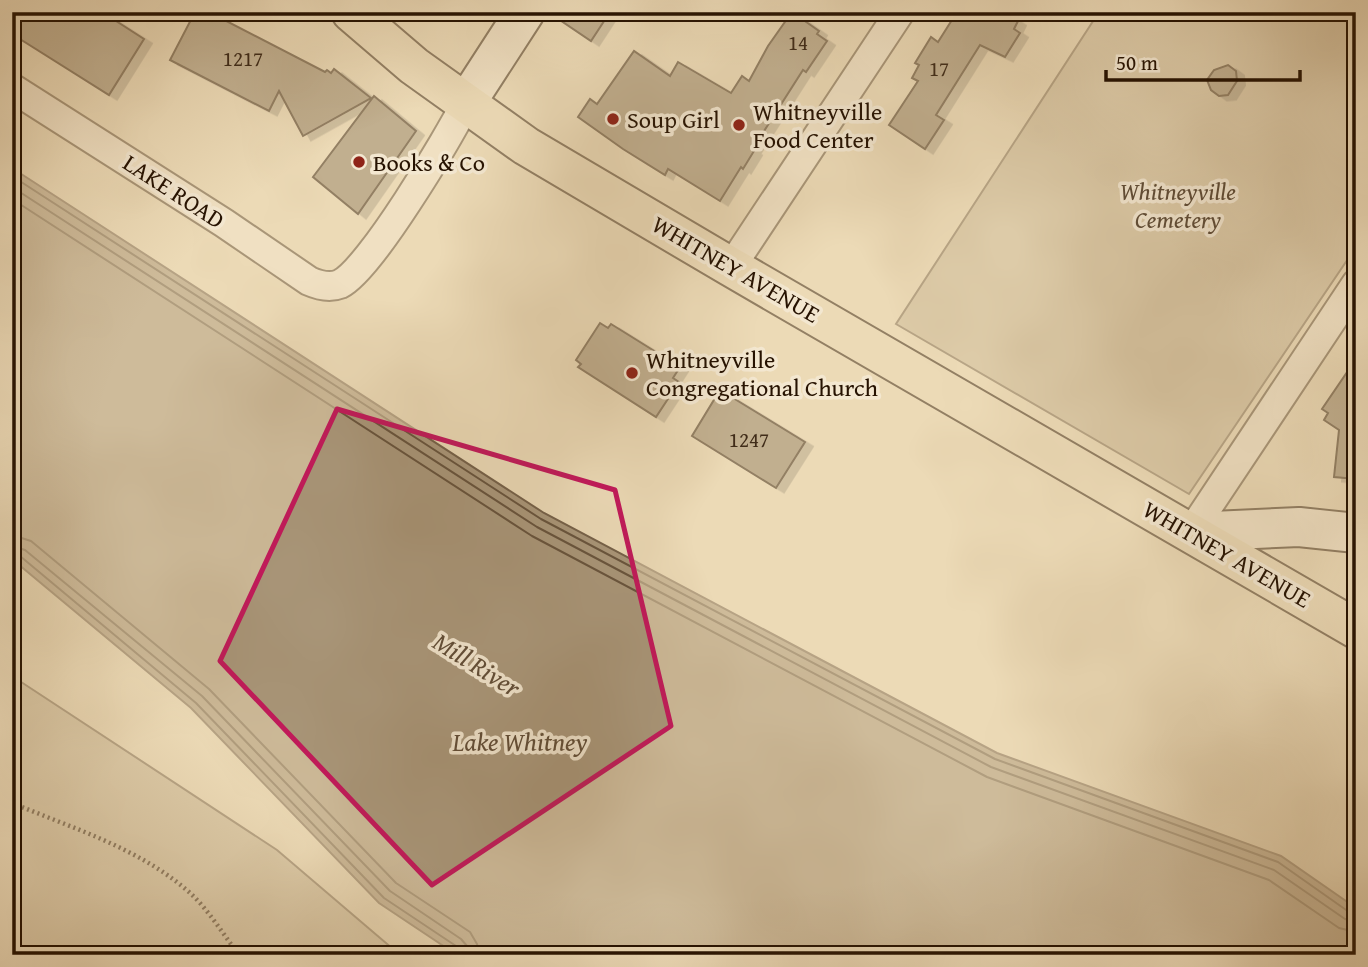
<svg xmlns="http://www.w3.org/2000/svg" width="1368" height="967" viewBox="0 0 1368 967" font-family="'Gentium Book Plus',serif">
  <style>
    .green { fill: #cab898; stroke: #78654c; stroke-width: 2 }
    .water { fill: #a99679; stroke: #756149; stroke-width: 2 }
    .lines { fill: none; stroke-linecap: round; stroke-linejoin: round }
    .shore { stroke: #68543d; stroke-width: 2 }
    .building { fill: #8d7a60; stroke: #261201; stroke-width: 2; filter: url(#shadow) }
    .street-casing { stroke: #58442e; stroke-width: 32 }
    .secondary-casing { stroke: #261201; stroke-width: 42 }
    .primary-casing { stroke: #261201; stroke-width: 42 }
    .path { stroke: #261201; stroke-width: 4.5; stroke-dasharray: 2 3.5; stroke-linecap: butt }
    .street { stroke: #f3e7d0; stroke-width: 28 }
    .secondary { stroke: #f3e7d0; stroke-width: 38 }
    .primary { stroke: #ecdab7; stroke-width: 38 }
    .marked { fill: none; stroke: #c2185b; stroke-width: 5; stroke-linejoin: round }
    .poi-dot { fill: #8f2418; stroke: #f3e7d0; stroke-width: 2.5 }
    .labels { text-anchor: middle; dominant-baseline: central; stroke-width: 7; stroke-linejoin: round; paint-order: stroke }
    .number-label { font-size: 21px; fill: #402c19 }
    .poi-label { font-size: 24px; fill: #261201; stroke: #f3e7d0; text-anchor: start }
    .street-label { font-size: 24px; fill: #261201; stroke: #f3e7d0 }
    .park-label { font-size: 24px; font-style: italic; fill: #5f4c36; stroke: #f3e7d0 }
    .water-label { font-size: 26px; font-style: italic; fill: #614d37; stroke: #f3e7d0 }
  </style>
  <defs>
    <filter id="shadow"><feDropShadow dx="8" dy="4.5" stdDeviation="0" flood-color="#0004"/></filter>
  </defs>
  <rect width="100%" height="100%" fill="#ecdab7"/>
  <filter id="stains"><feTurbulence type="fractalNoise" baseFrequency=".00286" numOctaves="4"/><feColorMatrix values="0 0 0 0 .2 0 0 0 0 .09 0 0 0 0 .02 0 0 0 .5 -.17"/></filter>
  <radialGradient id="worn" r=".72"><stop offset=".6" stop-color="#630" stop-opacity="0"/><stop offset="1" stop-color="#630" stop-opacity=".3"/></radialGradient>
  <path class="green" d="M1099,12H1356V247L1189,494L896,324Z
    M12,676L277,850L400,955H12Z"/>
  <path class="water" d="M12,168L544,513L997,753L1281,856L1356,908V955H457L379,903L191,708L12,559Z"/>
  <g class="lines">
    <path class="shore" d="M12,176L541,519L995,759L1278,862L1349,912L1356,913
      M12,187L537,527L991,767L1274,870L1345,919L1356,922
      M12,199L532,536L987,777L1269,880L1339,928L1356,932
      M12,535L31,541L209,689L396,883L470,932L477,944L479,955
      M12,546L25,550L202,696L390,891L461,939L467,946L468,955
      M12,554L20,556L196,703L384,898L456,946L459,955"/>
  </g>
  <path class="building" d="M12,12H102L144,39L109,95L12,34Z
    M195,12H209L325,72L327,70L331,73L334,69L371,98L303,136L279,91L269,111L170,60Z
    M548,12H610L591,41Z
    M792,12L819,31L817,34L827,41L806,72L803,70L752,150L754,151L743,169L741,167L720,201L668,169L665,175L623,149L578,117L590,99L597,104L634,51L670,76L678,62L731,93L742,76L749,81L768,46Z
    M957,12H1004L1018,21L1014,29L1020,33L1005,57L980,45L936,115L944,120L925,149L889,125L918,81L912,78L919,65L915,63L931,37L938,42Z
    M1228,65L1236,71L1237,81L1228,95L1219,96L1211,90L1207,80L1214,70Z
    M374,96L416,131L358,214L313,177Z
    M600,323L608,328L611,324L680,367L673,378L679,382L656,417L578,367L581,364L576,360Z
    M1356,359V479L1334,477L1339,430L1324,420L1328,413L1322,409Z
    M720,390L805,442L776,488L692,436Z"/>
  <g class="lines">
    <defs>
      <path id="street" d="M12,88L224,223L309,281C318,285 330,288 340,284C370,270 448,138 466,103
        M731,267L900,12
        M1191,532L1356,284"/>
      <path id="secondary" d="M466,103L525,12
        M1191,532L1299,527L1356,533"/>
      <path id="primary" d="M351,12L414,66L526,146L731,267L1356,629"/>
    </defs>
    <use href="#street" class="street-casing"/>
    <use href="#secondary" class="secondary-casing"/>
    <use href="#primary" class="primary-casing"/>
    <path class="path" d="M12,803C72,828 139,848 189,892C208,909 223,934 239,955"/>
    <use href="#street" class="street"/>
    <use href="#secondary" class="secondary"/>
    <use href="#primary" class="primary"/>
  </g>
  <path d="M0 0H1368V967H0ZM337,409L615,490L671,726L432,885L220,661Z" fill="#ecdab7" fill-opacity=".55" fill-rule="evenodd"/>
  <path class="marked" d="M337,409L615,490L671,726L432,885L220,661Z"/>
  <g class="poi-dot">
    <circle cx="613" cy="119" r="7"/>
    <circle cx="739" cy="125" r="7"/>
    <circle cx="359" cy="162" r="7"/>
    <circle cx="632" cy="373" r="7"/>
  </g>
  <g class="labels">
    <g class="number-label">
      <text x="798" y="42">14</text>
      <text x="243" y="58">1217</text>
      <text x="939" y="68">17</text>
      <text x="749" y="439">1247</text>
    </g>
    <g class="poi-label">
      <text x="753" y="111">Whitneyville<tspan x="753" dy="28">Food Center</tspan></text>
      <text x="627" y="119">Soup Girl</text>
      <text x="373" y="162">Books &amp; Co</text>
      <text x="646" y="359">Whitneyville<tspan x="646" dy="28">Congregational Church</tspan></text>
    </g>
    <g class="street-label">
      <text transform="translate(174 191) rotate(33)">LAKE ROAD</text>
      <text transform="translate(736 269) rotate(30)">WHITNEY AVENUE</text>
      <text transform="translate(1227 554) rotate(30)">WHITNEY AVENUE</text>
    </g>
    <g class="park-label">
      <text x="1178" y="191">Whitneyville<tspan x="1178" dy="28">Cemetery</tspan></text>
    </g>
    <g class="water-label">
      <text transform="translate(477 664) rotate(32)">Mill River</text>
      <text x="520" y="741">Lake Whitney</text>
    </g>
  </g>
  <rect width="1368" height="967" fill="none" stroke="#ecdab7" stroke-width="42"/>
  <rect x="14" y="14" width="1340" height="939" fill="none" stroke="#261201" stroke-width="3.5"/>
  <rect x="21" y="21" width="1326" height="925" fill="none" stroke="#261201" stroke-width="2"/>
  <path d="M1106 70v10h194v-10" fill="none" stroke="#261201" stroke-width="3.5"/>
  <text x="1116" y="70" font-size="21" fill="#261201" stroke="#f3e7d0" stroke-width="5" paint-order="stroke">50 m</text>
  <rect width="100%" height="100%" filter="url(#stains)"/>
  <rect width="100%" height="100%" fill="url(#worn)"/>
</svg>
